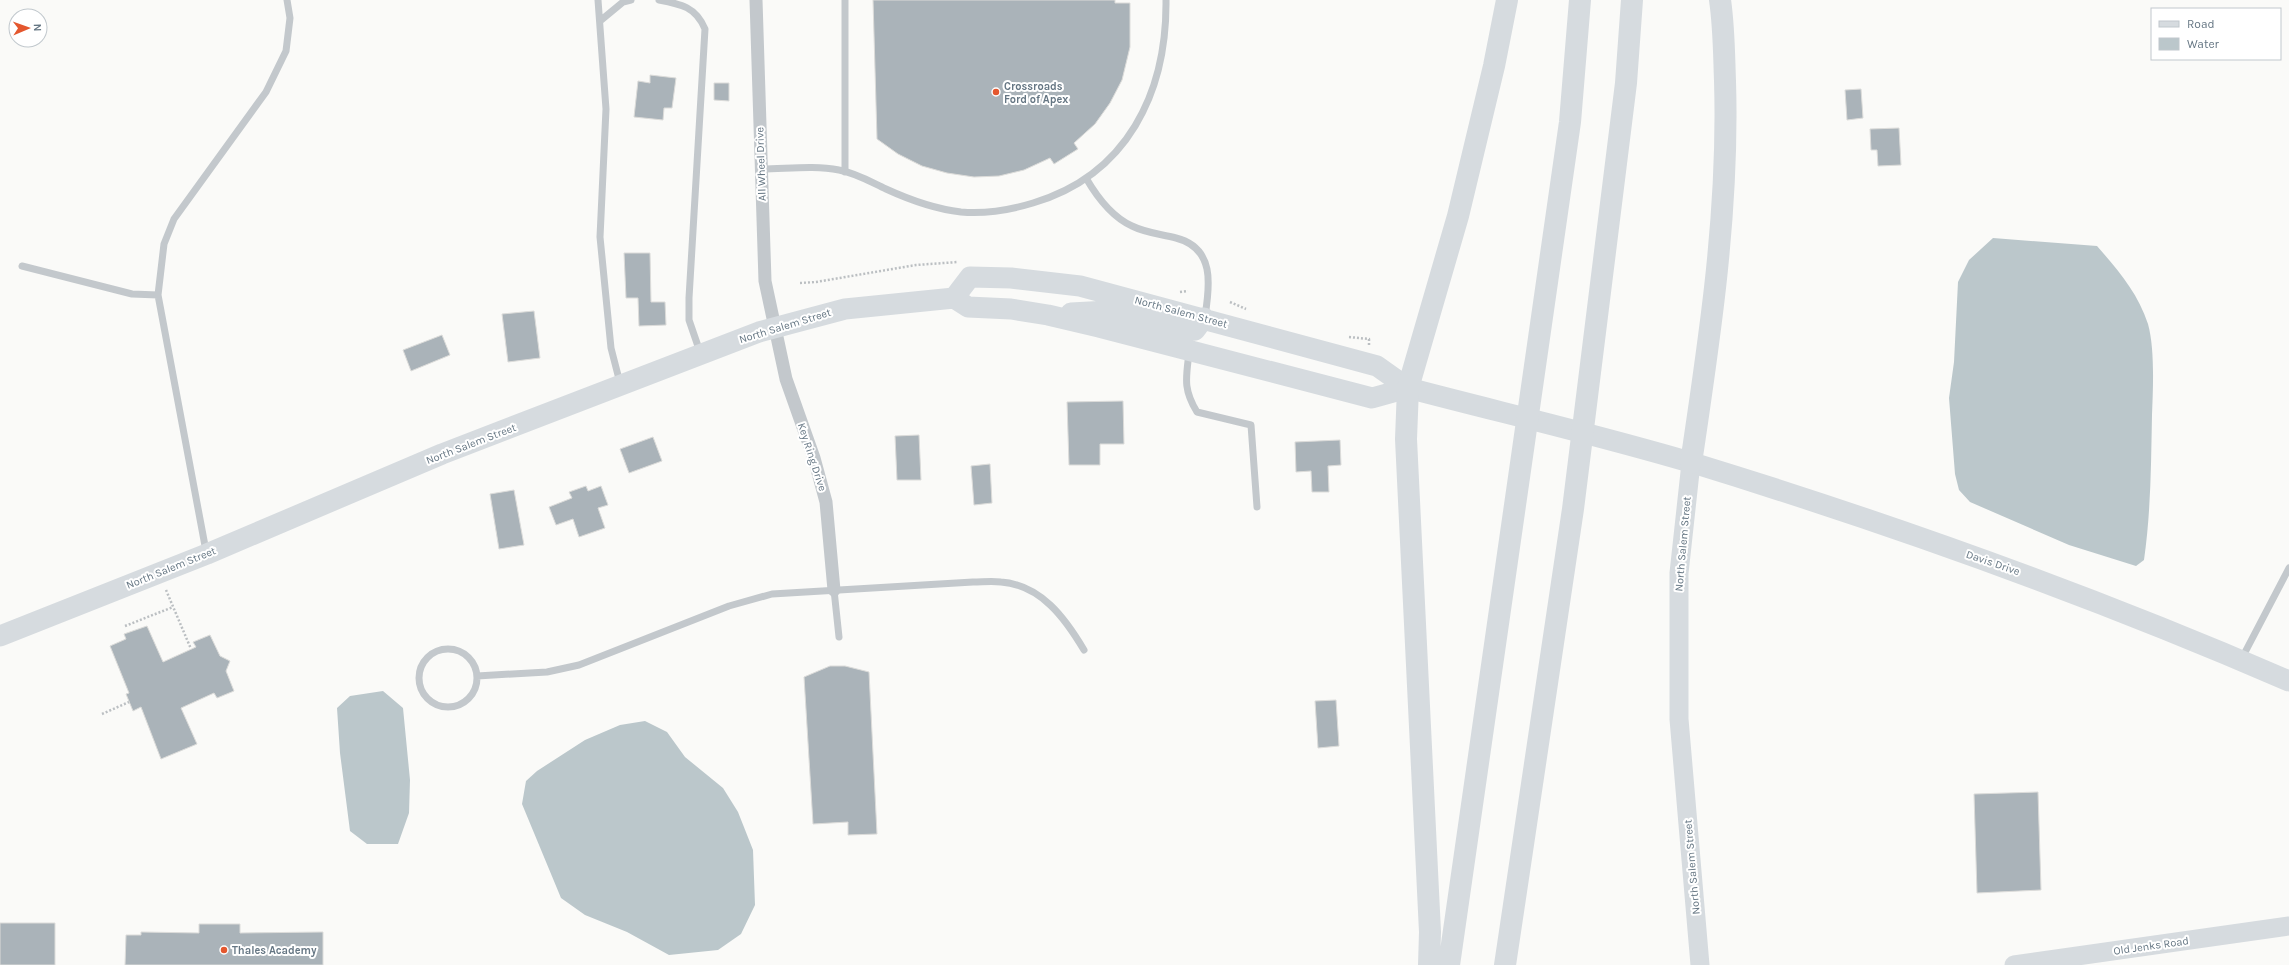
<svg xmlns="http://www.w3.org/2000/svg" width="2289" height="965" viewBox="0 0 2289 965" font-family="Karla,sans-serif">
  <style>
    .water { fill: #bbc7cb }
    .building { fill: #aab3b9; stroke: #dcdcda }
    .lines { fill: none; stroke-linecap: round; stroke-linejoin: round }
    .path { stroke: #bbbfc2; stroke-width: 2.5; stroke-dasharray: 2 2; stroke-linecap: butt }
    .lane { stroke: #c3c8cc; stroke-width: 7 }
    .street { stroke: #c3c8cc; stroke-width: 13 }
    .secondary { stroke: #d6dbdf; stroke-width: 19 }
    .primary { stroke: #d6dbdf; stroke-width: 21 }
    .highway { stroke: #d6dbdf; stroke-width: 22 }
    .poi-dot { fill: #e4572e; stroke: #fff; stroke-width: 1.5 }
    .labels { text-anchor: middle; dominant-baseline: central; stroke-width: 4; stroke-linejoin: round; paint-order: stroke }
    .poi-label { font-size: 11px; font-weight: bold; fill: #657683; stroke: #fff; text-anchor: start }
    .street-label { font-size: 11px; fill: #657683; stroke: #fff }
  </style>
  <rect width="100%" height="100%" fill="#fafaf8"/>
  <path class="water" d="M1993,238L2097,246C2118,270 2138,293 2148,324C2155,349 2153,389 2152,415C2151,463 2151,511 2144,560L2136,566L2069,545L1970,502L1959,490L1955,474L1949,398L1954,362L1958,282L1969,260Z
    M383,691L403,708L410,780L409,813L398,844H367L350,831L340,753L337,708L350,696Z
    M645,721L667,732L685,757L723,788L738,812L753,850L755,905L741,934L718,950L669,955L627,932L585,915L561,898L522,804L526,781L537,771L585,740L620,725Z"/>
  <path class="building" d="M873,0H1115V3H1130V47L1122,80L1110,103L1095,124L1074,143L1078,149L1054,164L1050,158L1024,170L999,176L974,177L947,173L922,166L898,154L877,139Z
    M650,75L676,78L672,108H664L663,120L634,117L638,81L650,83Z
    M714,83H729V101L714,100Z
    M1861,89L1863,118L1847,120L1845,90Z
    M1899,128L1901,165L1878,166L1877,150H1871L1870,129Z
    M624,253H650L651,302H665L666,325L639,326L638,298H626Z
    M534,311L540,358L508,362L502,314Z
    M442,335L450,355L411,371L403,350Z
    M1123,401L1124,444H1100V465H1069L1067,402Z
    M919,435L921,480H897L895,436Z
    M653,437L662,461L629,473L620,449Z
    M1340,440L1341,465L1328,466L1329,492H1312L1311,471L1296,472L1295,442Z
    M990,464L992,503L974,505L971,466Z
    M586,486L588,491L601,486L608,505L598,508L605,528L579,537L573,519L556,525L549,507L572,498L569,492Z
    M514,490L524,545L499,549L490,494Z
    M147,626L163,662L196,647L193,642L210,635L220,656L230,661L226,671L234,691L217,698L214,693L181,708L197,744L161,759L141,707L133,711L126,694L129,693L110,646L126,639L124,634Z
    M830,666H845L869,672L877,834L848,835V822L813,824L804,677Z
    M1336,700L1339,746L1318,748L1315,701Z
    M2038,792L2041,890L1977,893L1974,794Z
    M0,923H55V965H0Z
    M199,924H240V933L323,932V965H125L126,935H141V932L199,933Z"/>
  <g class="lines">
    <path class="path" d="M800,283L816,282L916,265L958,262
      M1180,292L1188,291
      M1230,302L1246,309
      M1349,337L1369,339V346
      M166,590L191,649
      M125,626L173,607
      M102,714L129,702"/>
    <path class="lane" d="M598,0L606,109L600,237L611,348L620,383
      M659,0C681,4 696,7 705,29L689,298V320L700,352
      M845,0V172
      M600,21L623,2L631,0
      M761,169C786,169 814,165 839,170C856,173 871,182 886,189C910,200 935,209 961,212C985,214 1010,210 1033,203C1127,175 1167,93 1166,0
      M1086,178C1097,197 1112,217 1132,226C1146,233 1161,234 1176,238C1215,248 1210,285 1205,316
      M22,266L132,294L158,295L164,244L174,219L266,92L286,51L290,18L287,0
      M158,295L206,551
      M1189,353C1186,378 1183,389 1197,412L1251,425L1257,507
      M834,590L839,637
      M419 678a29 29 0 1 1 58 0a29 29 0 1 1-58 0Z
      M2242,658L2289,568
      M477,676L547,672L579,665L729,606L772,594L973,582C982,582 992,581 1001,582C1041,585 1065,618 1084,650"/>
    <path class="street" d="M756,0L765,281L786,379L814,458L826,502L834,590"/>
    <path class="secondary" d="M1691,463L1679,573V719L1700,965
      M2014,965L2289,926"/>
    <path class="primary" d="M954,298L970,277L1011,278L1080,286L1377,366L1408,388C1503,413 1599,435 1693,463C1895,525 2095,597 2289,681
      M1071,313L1108,311L1187,331L1195,330L1204,318
      M0,636L207,554L442,454L759,332L845,309L954,298L968,307L1011,309L1048,315L1099,327L1372,398L1408,388"/>
    <path class="highway" d="M1691,463C1710,336 1729,210 1725,81C1724,54 1724,27 1720,0
      M1429,965L1430,932L1406,439L1408,388L1458,216L1494,66L1507,0
      M1449,965L1570,122L1580,0
      M1505,965L1573,509L1626,83L1632,0"/>
  </g>
  <g class="poi-dot">
    <circle cx="996" cy="92" r="4"/>
    <circle cx="224" cy="950" r="4"/>
  </g>
  <g class="labels">
    <g class="poi-label">
      <text x="1004" y="86">Crossroads<tspan x="1004" dy="13">Ford of Apex</tspan></text>
      <text x="232" y="950">Thales Academy</text>
    </g>
    <g class="street-label">
      <text transform="translate(761 164) rotate(-92)">All Wheel Drive</text>
      <text transform="translate(1181 312) rotate(15)">North Salem Street</text>
      <text transform="translate(785 326) rotate(-17)">North Salem Street</text>
      <text transform="translate(471 444) rotate(-21)">North Salem Street</text>
      <text transform="translate(812 457) rotate(72)">Key Ring Drive</text>
      <text transform="translate(1683 544) rotate(-85)">North Salem Street</text>
      <text transform="translate(1993 563) rotate(19)">Davis Drive</text>
      <text transform="translate(171 568) rotate(-22)">North Salem Street</text>
      <text transform="translate(1692 867) rotate(-95)">North Salem Street</text>
      <text transform="translate(2151 946) rotate(-8)">Old Jenks Road</text>
    </g>
  </g>
  <rect x="2151" y="8" width="130" height="52" fill="#ffffff" stroke="#c1c8cd"/>
  <rect x="2159" y="21" width="20" height="6" fill="#d6dbdf" stroke="#c1c8cd"/>
  <text x="2187" y="28" font-size="12" fill="#657683">Road</text>
  <rect x="2159" y="38" width="20" height="12" fill="#bbc7cb" stroke="#c1c8cd"/>
  <text x="2187" y="48" font-size="12" fill="#657683">Water</text>
  <g transform="translate(28 28) rotate(88)"><circle r="19" fill="#ffffff" stroke="#c1c8cd"/>
  <path d="M0-3L7 15L0 10L-7 15Z" fill="#e4572e"/>
  <text y="-6" font-size="11" font-weight="bold" text-anchor="middle" fill="#657683">N</text>
  </g>
</svg>
